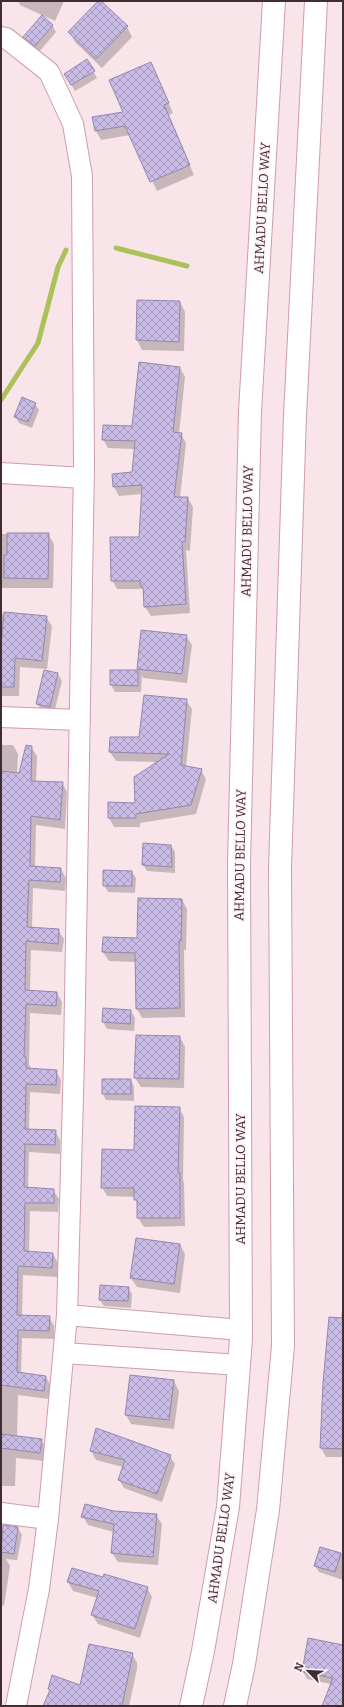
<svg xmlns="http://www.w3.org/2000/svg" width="344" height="1707" viewBox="0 0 344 1707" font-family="Bitter,serif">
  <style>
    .shadow { fill: #0003 }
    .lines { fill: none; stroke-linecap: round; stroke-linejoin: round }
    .stream { stroke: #abc15a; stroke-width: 5 }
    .building { fill: url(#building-cross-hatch); stroke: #9487af }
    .minor-casing { stroke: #ce9dac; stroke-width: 22 }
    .primary-casing { stroke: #ce9dac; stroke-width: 24 }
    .minor { stroke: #fff; stroke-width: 20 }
    .primary { stroke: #fff; stroke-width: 22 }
    .labels { text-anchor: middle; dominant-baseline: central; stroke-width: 4; stroke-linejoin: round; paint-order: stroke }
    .street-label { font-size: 13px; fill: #402c32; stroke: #fff4f7 }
  </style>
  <defs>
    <pattern id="building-cross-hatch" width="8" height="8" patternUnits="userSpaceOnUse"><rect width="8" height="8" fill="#c9bce6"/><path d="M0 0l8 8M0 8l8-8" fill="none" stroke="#a599bb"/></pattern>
  </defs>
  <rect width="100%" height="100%" fill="#f9e4e9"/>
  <path class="shadow" d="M18,1H64L55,21L20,5Z
    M100,1L127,27L132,37L102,68L75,42L70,32Z
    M52,25L56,32L39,52L29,43L25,37Z
    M87,61L97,78L75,91L65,74Z
    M151,64L173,113L169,115L194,175L157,191L130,135L101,140L96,131L124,112Z
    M138,301L180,302L185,312L184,351L142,350L137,340Z
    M180,368L185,377L179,434H181L186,443L180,498H188L193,507L190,551L186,550L190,613L151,616L145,607L144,589H117L112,580L140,538L142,494L119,496L114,487L113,474L133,473L135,449L108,448L103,439L133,427Z
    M35,404L39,410L32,428L19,423L15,416Z
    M1,534H48L54,544L53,588H1Z
    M1,614L46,617L52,626L47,669L20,667L19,696H1Z
    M186,636L192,645L187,683L143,678L142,675L141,692H115L111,685V671H139L138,669Z
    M58,674L62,681L54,713L41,710L37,703Z
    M186,700L192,709L186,767L201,770L206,779L196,814L140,823V827H114L109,818L136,804L158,762L116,761L110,752L140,738Z
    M1,745H13L18,754L17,774L20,775L31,747L37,756L36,782L62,783L67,792L65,829L36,825L35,867L61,869L66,878L65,891L33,888L32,928L58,930L64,939L62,952L31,950L30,991L57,993L62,1002L61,1015L30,1013L29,1064L31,1069L56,1071L61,1080L60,1094L30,1092L29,1130L55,1131L60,1140V1154L29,1152L28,1189L53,1190L59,1199L58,1212L30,1211L29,1252L53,1254L58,1263L57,1277L23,1275L22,1316L49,1317L54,1326V1339L22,1338L21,1374L46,1377L51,1386L49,1399L18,1395L17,1437L41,1440L47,1449L45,1461L16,1458L15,1486H1Z
    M171,846L175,852V873L147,871L143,864Z
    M132,872L136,878L135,893L108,892L104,885Z
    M182,900L187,909L186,950H184L185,1017L142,1018L137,1009L136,962L109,961L103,952L138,939Z
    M131,1011L135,1018L134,1031L107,1029L103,1022Z
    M180,1037L185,1047L184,1088L141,1087L135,1078Z
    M131,1080L134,1087V1101L106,1100L103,1094Z
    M179,1108L184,1117L183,1180L184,1183L185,1226L144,1227L138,1218V1205L135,1197L107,1196L102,1187Z
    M180,1244L185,1254L180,1293L137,1287L131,1278Z
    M128,1288L132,1294L131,1308L104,1306L100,1300Z
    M343,1304V1457H326L321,1448Z
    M174,1381L179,1391L174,1429L131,1424L126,1415Z
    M91,1451L170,1456L175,1464L162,1502L124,1488L119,1480L123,1467L96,1460Z
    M114,1512L156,1515L162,1524L158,1565L118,1562L112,1553L114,1532L88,1525L83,1516Z
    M4,1526L18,1528L22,1535L17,1560L6,1559L10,1566L4,1606L1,1605V1555L2,1556L1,1545Z
    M335,1553L343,1554V1580L319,1572L315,1566Z
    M104,1578L147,1588L152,1597L140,1638L98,1624L92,1615L98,1598L73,1591L68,1582Z
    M132,1654L137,1663V1669L129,1706H44L50,1692L49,1689L81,1687Z
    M343,1657V1706H323L331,1684L307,1679L303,1671Z"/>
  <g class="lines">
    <path class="stream" d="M116,248L187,266
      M1,400L38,343L58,267L66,250"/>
  </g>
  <path class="building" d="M98,1H101L128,26L96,59L68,32Z
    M42,15L53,25L35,46L23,37Z
    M87,59L95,71L71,85L64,74Z
    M151,62L169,103L164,105L190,165L150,182L125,126L95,131L92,117L123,112L109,80Z
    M137,300L180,301L179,342L136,340Z
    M139,362L180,367L173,432L182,433L174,497H188L185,542H182L186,604L144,607L143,587H141L140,581H111L110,537H139L142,485L113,487L112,474L132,472L135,441L102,440L103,425L132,426Z
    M22,397L36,403L28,422L14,417Z
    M7,533H49L48,579L4,578V555H7Z
    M4,612L47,616L42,661L15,658L14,687H1V645Z
    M141,630L187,635L182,674L137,669Z
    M44,670L58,673L50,707L36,704Z
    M110,670H138V686L110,685Z
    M144,695L187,699L181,765L202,769L191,805L136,814V818H108V802L135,803L134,777L169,754L109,752L110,737H139Z
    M26,745L32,746L31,781L63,782L60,820L31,816L30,866L61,868L60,882L29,880L27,927L59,929L58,944L26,941L25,990L57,992L56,1006L26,1004L24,1057H26V1068L57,1070L56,1085L26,1084L25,1129L56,1130L55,1145L25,1144L24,1187L54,1189V1203H25L24,1251L53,1253L52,1268L18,1266L17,1315L50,1316L49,1331L18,1330L17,1372L46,1376L44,1391L1,1385V771L19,773Z
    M143,843L171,845L172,867L142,865Z
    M103,870L132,871V886H103Z
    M138,898L182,899L181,941H179L180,1008L136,1009L135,953L102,952L103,937L137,938Z
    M103,1008L131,1010L130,1024L102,1022Z
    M136,1035L180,1036L179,1079L134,1078Z
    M102,1079H131V1094H102Z
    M135,1106L180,1107L178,1173H180V1218H137V1200H134V1188H101L102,1149L134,1150Z
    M136,1238L180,1244L174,1284L130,1278Z
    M100,1285L129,1287L128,1301L99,1300Z
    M329,1317L343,1318V1449L320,1448L323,1383Z
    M130,1375L174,1380L169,1420L125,1415Z
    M96,1428L171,1455L157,1494L118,1480L125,1460L90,1451Z
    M1,1434L42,1439L40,1453L1,1448Z
    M85,1504L114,1511L157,1514L153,1557L111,1553L114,1524L81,1517Z
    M3,1525L18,1527L14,1554L1,1552Z
    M320,1547L341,1553L335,1572L314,1566Z
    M72,1568L103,1577L104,1574L148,1587L135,1629L91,1615L99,1591L67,1582Z
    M308,1638L343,1645V1706H322L333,1678L302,1672Z
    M89,1644L133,1653L122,1706H43L50,1690L48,1689L52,1675L80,1685Z"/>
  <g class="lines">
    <defs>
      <path id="minor" d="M1,37L6,38L49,72L73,124L82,176L84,464L74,1059L67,1315L48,1519L39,1589L16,1706
        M1,473L84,478
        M1,717L80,720
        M67,1315L241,1330
        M64,1353L239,1365
        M1,1513L48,1519"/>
      <path id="primary" d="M191,1706L203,1651L228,1507L241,1339L239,863L250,412L274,1
        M235,1706L244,1664L268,1510L283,1346L280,868L295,416L316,1"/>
    </defs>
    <use href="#minor" class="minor-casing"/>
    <use href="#primary" class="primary-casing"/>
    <use href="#minor" class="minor"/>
    <use href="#primary" class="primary"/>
  </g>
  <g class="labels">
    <g class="street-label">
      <text transform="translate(262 208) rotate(-87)">AHMADU BELLO WAY</text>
      <text transform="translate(247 531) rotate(-89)">AHMADU BELLO WAY</text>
      <text transform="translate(240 855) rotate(-89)">AHMADU BELLO WAY</text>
      <text transform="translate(240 1179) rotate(-90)">AHMADU BELLO WAY</text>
      <text transform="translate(221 1538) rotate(-82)">AHMADU BELLO WAY</text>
    </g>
  </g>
  <rect width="344" height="1707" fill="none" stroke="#402c32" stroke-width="4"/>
  <g transform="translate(308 1671) rotate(294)" stroke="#fff4f7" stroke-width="3" paint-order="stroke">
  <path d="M0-3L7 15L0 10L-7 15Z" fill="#402c32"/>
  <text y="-6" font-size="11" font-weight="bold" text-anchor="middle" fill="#402c32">N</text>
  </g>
</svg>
